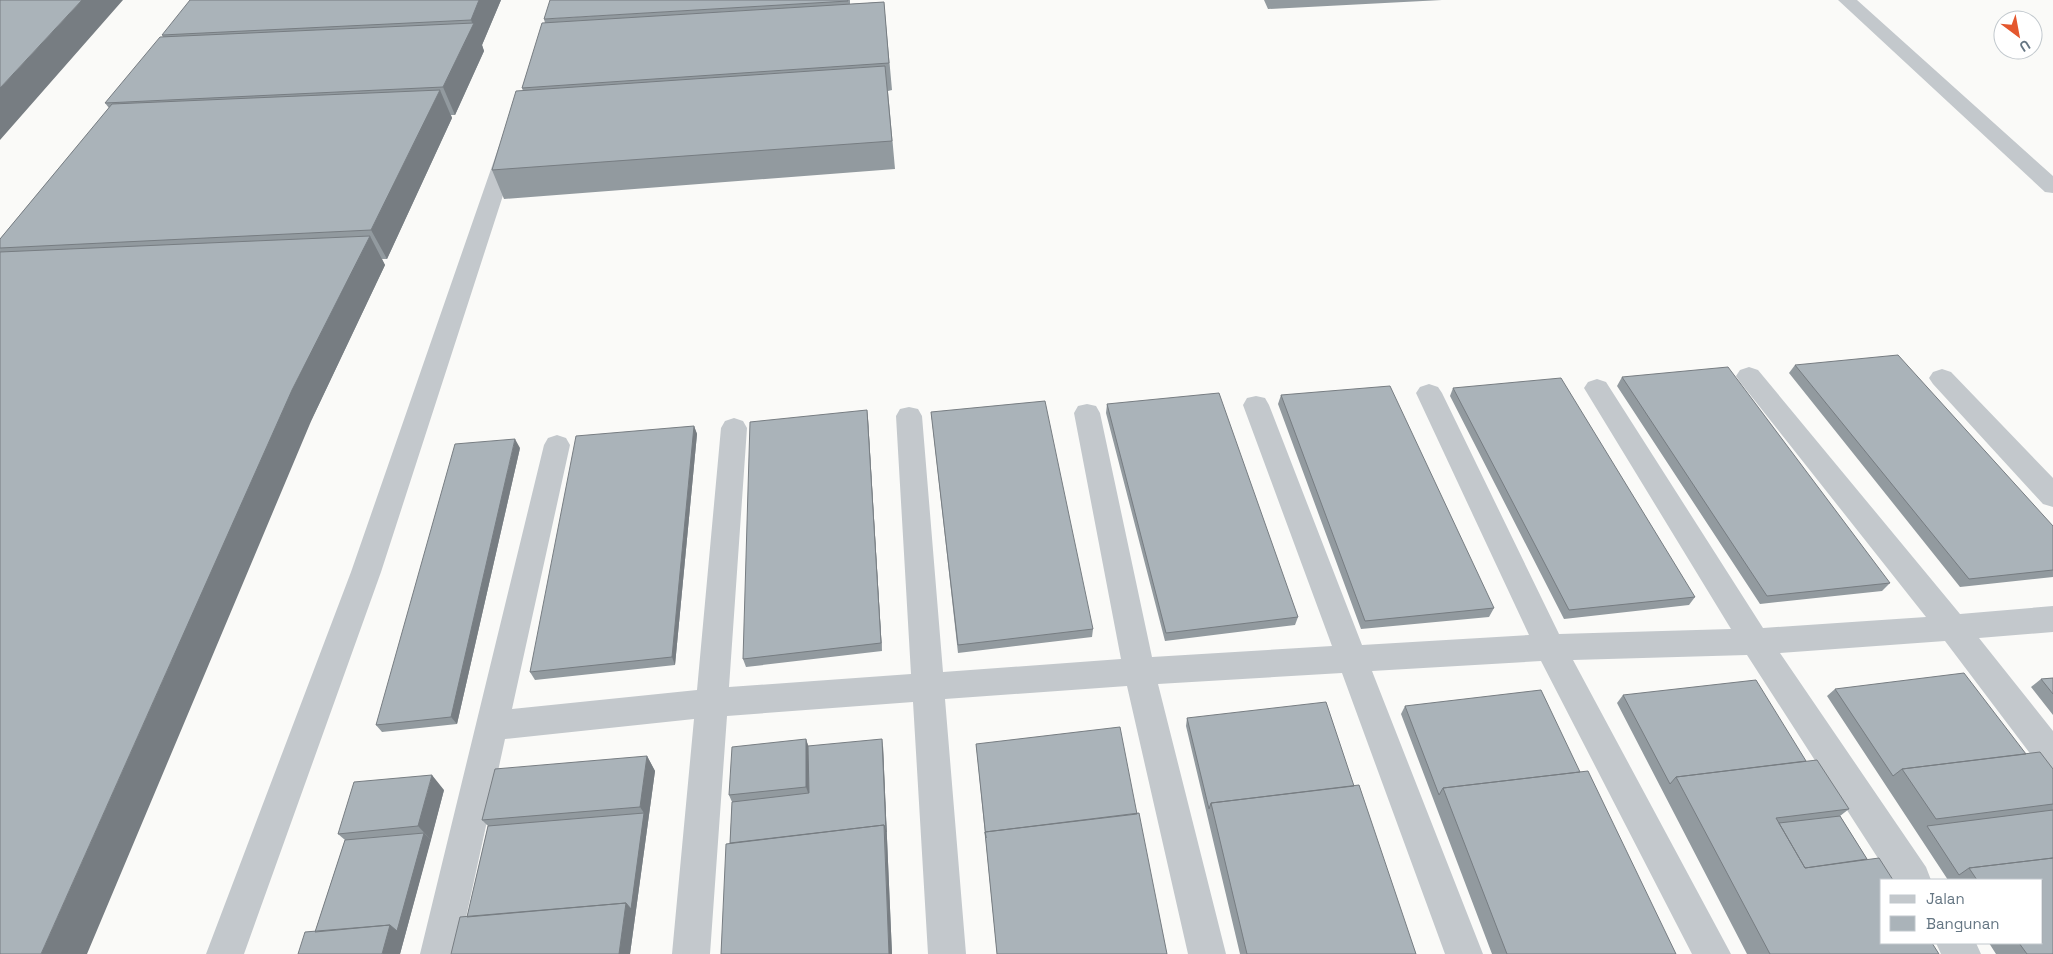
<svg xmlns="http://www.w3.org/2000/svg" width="2053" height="954" viewBox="0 0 2053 954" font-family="'Space Grotesk',sans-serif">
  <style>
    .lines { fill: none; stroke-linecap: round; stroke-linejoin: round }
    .minor { fill: #c3c8cc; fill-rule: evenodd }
    .wall { fill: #929a9f }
    .shaded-wall { fill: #777d82 }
    .building { fill: #aab3b9; stroke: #777d82 }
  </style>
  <rect width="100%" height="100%" fill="#fafaf8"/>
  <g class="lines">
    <path class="minor" d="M1838,0H1857L2053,176V193L2045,192Z
      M509,140L516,142L519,146L381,572L244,954H206L351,572L499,146L502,142Z
      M1749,367L1758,370L1960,614L2053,606V632L1979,638L2053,731V772L2041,768L1945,641L1780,653L1926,867L1931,880H1892L1747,655L1573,660L1731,954H1692L1541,661L1372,671L1483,954H1445L1342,673L1158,684L1226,954H1188L1127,686L945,699L966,954H928L913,702L727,716L710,954H672L694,719L505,739L458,954H420L544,445L548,438L557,435L566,438L570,445L512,709L697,690L721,428L725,421L734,418L743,421L747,428L729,687L911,674L896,416L900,409L909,407L918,409L922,416L943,672L1121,659L1074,413L1078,406L1087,404L1096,406L1100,413L1152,657L1332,646L1243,405L1247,398L1256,396L1265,398L1269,405L1362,645L1529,635L1416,393L1420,387L1429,384L1438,387L1442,393L1559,634L1731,629L1584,388L1588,382L1597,379L1606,382L1763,628L1926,617L1740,382L1736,376L1740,370Z
      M1942,369L1951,372L2053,478V507L2043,504L1933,384L1929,378L1933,372Z
      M1936,943H1976L1981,954H1941Z"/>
  </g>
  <path class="wall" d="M501,0L482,45L484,51L455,115H451L452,118L387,259H382L385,265L312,419L0,954V239L109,108L105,103L163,37L162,35Z
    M850,0V4L884,2L892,90L888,91L895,169L504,199L492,170L523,91L522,88L545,23L544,19Z
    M1264,0H1442L1268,9Z
    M1795,365L2053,526V577L1960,587L1789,373Z
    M1622,377L1890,583L1882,591L1760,604L1617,386Z
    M1453,388L1695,597L1689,605L1564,619L1450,396Z
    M1281,395L1494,608L1489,617L1361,629L1278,404Z
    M1107,404L1298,617L1295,625L1165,641L1106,413Z
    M867,410L868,419L882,651L746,667L743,659Z
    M931,412L1093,629L1092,637L958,653Z
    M694,426L697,434L675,665L535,680L530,672Z
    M520,448L457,724L382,732L376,725Z
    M2053,678V715L2031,687L2041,679Z
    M1835,689L2026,754L2053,769V954H1996L1989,943H2042V880H1948L1827,696Z
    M1623,695L1806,761L1849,809L1840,816L1867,859L1939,954H1747L1617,703Z
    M1405,706L1580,772L1676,954H1492L1401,714Z
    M1187,718L1354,786L1416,954H1240L1186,726Z
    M806,739L808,746H883L892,954H721L730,843L732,802L729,795Z
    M976,744L1137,814L1167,954H997Z
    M647,756L655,771L630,954H451L467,917L488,826L482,820Z
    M444,790L400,954L315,932L345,840L338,834Z"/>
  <path class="shaded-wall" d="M82,0H123L0,140V88Z
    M479,0H501L482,45L484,51L455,115L443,87L473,25L471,20Z
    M440,90L452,118L387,259L371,230Z
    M370,236L385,265L312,419L87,954H41L292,390Z
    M867,410L868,419L882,651L881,643Z
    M694,426L697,434L675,665L672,657Z
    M515,439L520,448L457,724L451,717Z
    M806,739L811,754V801L806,787Z
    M882,739L883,746L892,954H889Z
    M647,756L655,771L630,954H619L626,903L644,813L640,807Z
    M432,775L444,790L431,840L418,826Z
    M424,833L431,840L400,954H382L390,925Z"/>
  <path class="building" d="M0,0H82L0,88Z
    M190,0H479L471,20L162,35Z
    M550,0H848V1L544,19Z
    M884,2L889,63L522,88L542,23Z
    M474,23L443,87L105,103L160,37Z
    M885,66L892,141L492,170L516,91Z
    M440,90L371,230L0,248V239L112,104Z
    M370,236L292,390L41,954H0V252Z
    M1898,355L2053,526V570L1969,579L1795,365Z
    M1728,367L1890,583L1767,596L1622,377Z
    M1561,378L1695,597L1569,610L1453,388Z
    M1390,386L1494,608L1365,621L1281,395Z
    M1219,393L1298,617L1166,633L1107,404Z
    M1045,401L1093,629L958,645L931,412Z
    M867,410L881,643L743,659L750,422Z
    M694,426L672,657L530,672L576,436Z
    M515,439L451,717L376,725L455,444Z
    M1964,673L2026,754L1902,769L1893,776L1835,689Z
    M2053,678V694L2041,679Z
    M1756,680L1806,761L1676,777L1670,784L1623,695Z
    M1541,690L1580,772L1443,788L1439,795L1405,706Z
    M1326,702L1354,786L1211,803L1209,809L1187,718Z
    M1120,727L1137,814L985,832L986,838L976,744Z
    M806,739V787L729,795L732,747Z
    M882,739L886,832L884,825L730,843L732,802L809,793L808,746Z
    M2040,752L2053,769V804L1936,819L1902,769Z
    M647,756L640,807L482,820L495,769Z
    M1817,760L1849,809L1776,818L1805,868L1879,858L1893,880H1882V943H1932L1939,954H1770L1676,777Z
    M1588,771L1676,954H1507L1443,788Z
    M432,775L418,826L338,834L354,782Z
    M1359,785L1416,954H1247L1211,803Z
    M2053,810V858L1969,868L1959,875L1927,826Z
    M644,813L631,909L626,903L467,917L488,826Z
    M1139,813L1167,954H997L985,832Z
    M1840,816L1867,859L1805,868L1779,823Z
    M884,825L889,954H721L726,844Z
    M424,833L397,931L390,925L315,932L345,840Z
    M2053,858V954H2027L2019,943H2042V880H1977L1969,868Z
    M626,903L619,954H451L460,917Z
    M390,925L382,954H298L305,932Z"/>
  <rect x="1880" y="879" width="162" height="65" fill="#ffffff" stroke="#c1c8cd"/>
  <rect x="1890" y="895" width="25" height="8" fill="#c3c8cc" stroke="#c1c8cd"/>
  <text x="1926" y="904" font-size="15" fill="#657683">Jalan</text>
  <rect x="1890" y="916" width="25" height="15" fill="#aab3b9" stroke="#c1c8cd"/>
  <text x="1926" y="929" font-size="15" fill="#657683">Bangunan</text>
  <g transform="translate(2018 35) rotate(148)"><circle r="24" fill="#ffffff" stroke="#c1c8cd"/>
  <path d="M0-4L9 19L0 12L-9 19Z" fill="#e4572e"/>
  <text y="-8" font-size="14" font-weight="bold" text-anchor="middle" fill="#657683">U</text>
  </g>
</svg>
